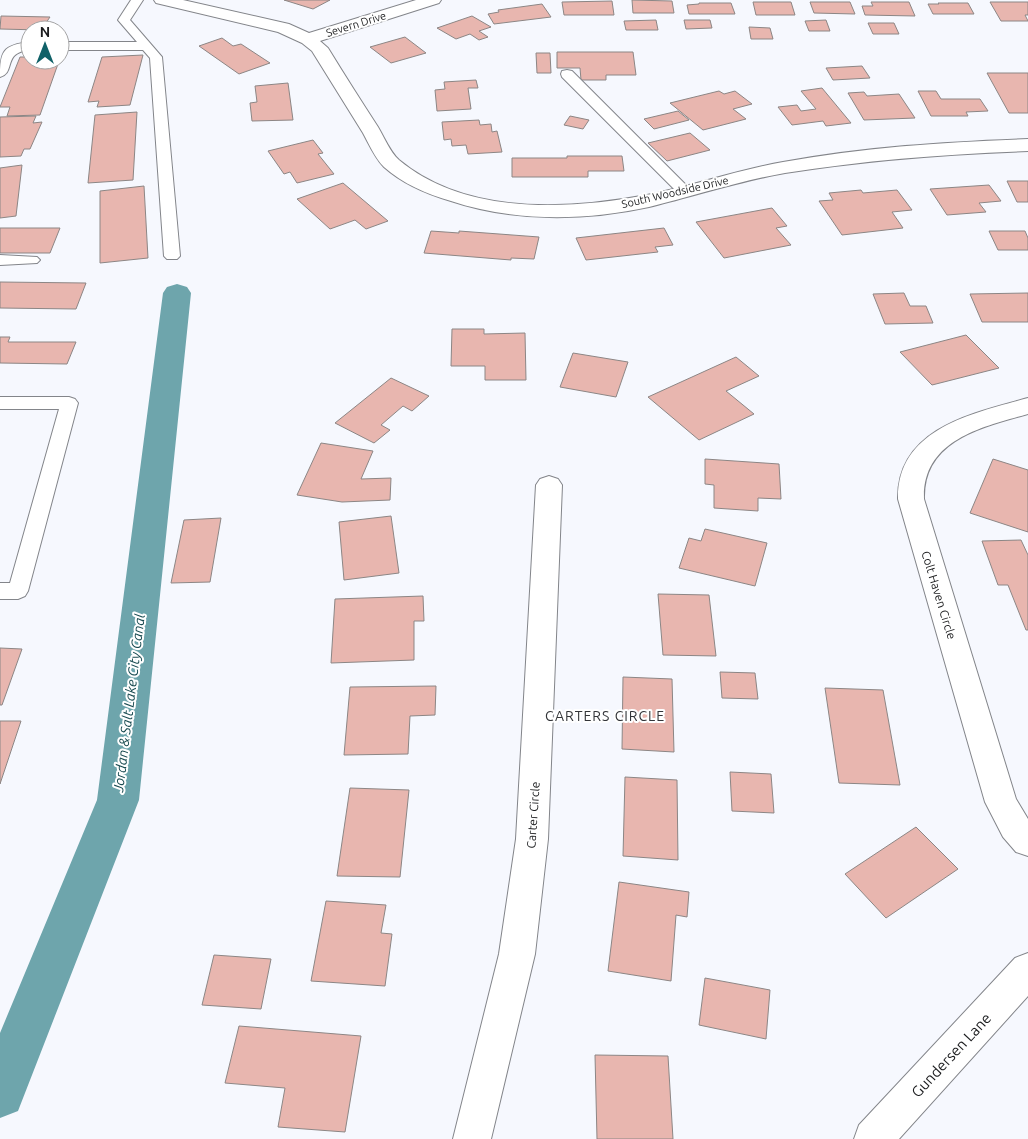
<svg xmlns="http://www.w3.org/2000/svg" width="1028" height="1139" viewBox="0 0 1028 1139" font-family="Ubuntu,sans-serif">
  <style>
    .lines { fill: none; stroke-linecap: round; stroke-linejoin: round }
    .canal { fill: #6ea5ac; fill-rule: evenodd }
    .building { fill: #e8b6af; stroke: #8c8685 }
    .lane-casing { stroke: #83858a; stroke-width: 2 }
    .street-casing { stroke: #83858a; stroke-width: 2 }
    .lane { fill: #fff; fill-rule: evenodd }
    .street { fill: #fff; fill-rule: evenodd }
    .labels { text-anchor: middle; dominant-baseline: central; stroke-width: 4; stroke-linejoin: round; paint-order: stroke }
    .far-street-label { font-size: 11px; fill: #1b1c1e; stroke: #fff }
    .street-label { font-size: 12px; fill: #1b1c1e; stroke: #fff }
    .water-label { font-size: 14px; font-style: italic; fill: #184a50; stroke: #fff }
    .neighbourhood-label { font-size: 14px; letter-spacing: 1px; fill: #323438; stroke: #fff }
    .near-street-label { font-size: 15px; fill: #1b1c1e; stroke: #fff }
  </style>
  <rect width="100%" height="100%" fill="#f6f8fe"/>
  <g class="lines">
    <path class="canal" d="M177,284L187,287L191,293L139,800L18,1111L0,1118V1033L97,800L163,293L167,287Z"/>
  </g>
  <path class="building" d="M284,0H330L313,9Z
    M632,0L672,1L674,13H633Z
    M612,1L614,15H564L562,2Z
    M753,2H791L795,15H756Z
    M810,2H850L855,14L814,13Z
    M871,2H909L915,16L865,15L862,6H873Z
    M990,2H1028V15H1025L1028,21H1001Z
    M699,3H731L735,14H689L687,5L699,4Z
    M938,3H968L974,14H933L928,4H939Z
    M542,4L551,17L494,24L488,14L499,12L498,10Z
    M1,16L50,17L41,30L0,29Z
    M472,16L491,27L479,31L488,37L479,40L470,34L456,39L437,28Z
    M656,20L658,30H626L624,21Z
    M684,20H710L712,28L686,29Z
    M826,20L830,31H809L805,21Z
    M868,23H894L899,34H873Z
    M749,27L770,28L773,39H751Z
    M405,37L426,53L391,63L370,47Z
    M222,38L233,46L241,44L270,63L239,74L199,46Z
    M557,52H633L636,75H606V80H581L580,68H557Z
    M536,53H550L551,73H537Z
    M143,55L130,105L97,107L99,101L88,102L102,57Z
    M20,57H30V60L59,61L40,115L7,116L10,107H0Z
    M862,66L870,78L833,80L826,68Z
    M987,73H1028V113H1009Z
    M476,80L478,88H468L471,109L437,111L435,90L445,89L444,82Z
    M288,83L293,120L252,121L250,103L257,102L255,86Z
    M822,88L851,123L826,126L823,121L792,125L778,107L797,105L801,111L816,109L801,91Z
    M719,91L724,94L735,91L752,104L733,109L746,119L703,130L670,103Z
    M918,91H936L941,99H980L988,111L966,112L968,116H931Z
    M864,92L867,96L899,94L915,118L864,120L848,93Z
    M678,111L689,120L654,129L644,119Z
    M137,112L133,180L88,183L95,115Z
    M36,116L33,123L42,122L30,149H24L21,156L0,157V117Z
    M570,116L589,120L583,129L564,125Z
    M479,120L480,125L491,124L492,132L497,131L502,152L468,154L466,145L452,146L451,139L444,140L442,122Z
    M690,133L710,150L667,161L648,143Z
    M313,140L323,153L318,154L334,174L297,183L290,172L284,174L268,151Z
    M567,156H622L624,171H588V177H512V158H567Z
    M22,165L16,216L0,218V168Z
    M1007,181H1028V202H1017Z
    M343,183L388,221L366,229L355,220L330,229L297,199Z
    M989,185L1001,201L979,203L986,212L947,215L930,189Z
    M144,186L148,258L100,263V191Z
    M861,190L863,193L897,190L912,210L892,212L903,228L842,235L819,201L833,200L829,193Z
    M772,208L787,226L776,228L791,245L724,258L696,222Z
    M0,228H60L50,253H0Z
    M664,228L673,245L655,247L658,252L586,260L576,238Z
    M431,231L459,233V231L539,237L534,259L511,258V260L424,253Z
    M989,231H1025L1028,238V250H998Z
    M0,282L86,283L76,309L0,308Z
    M904,293L910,306H926L933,323L885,324L873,294Z
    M1028,293V322H982L970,294Z
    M452,329H484V334L525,333L526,380H485V366H451Z
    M966,335L999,368L932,385L900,352Z
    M0,337H10L8,342H76L67,364L0,363Z
    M573,353L628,362L616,397L560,387Z
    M736,357L759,376L726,391L754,414L699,440L648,397Z
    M391,378L429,396L412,411L403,406L381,425L390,430L374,443L335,423Z
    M321,443L373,451L361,479L391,478L390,500L342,502L297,495Z
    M705,459L779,464L781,499L758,498V511L714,508V485L705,484Z
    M993,459L1028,470V532L970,513Z
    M391,516L399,573L344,580L339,522Z
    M221,518L210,582L171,583L184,520Z
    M705,529L767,543L755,586L679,568L689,538L701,541Z
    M1021,540L1028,555V630H1026L1008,585H998L982,541Z
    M658,594L709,595L716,656L663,655Z
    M423,596L424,621H414V660L331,663L335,599Z
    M0,648L22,649L2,705H0Z
    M720,672L755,673L758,699L722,698Z
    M623,677L672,679L674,752L622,749Z
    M436,686L435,715L410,716L408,754L344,755L350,687Z
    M825,688L883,690L900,785L839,783Z
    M0,721H21L0,784Z
    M730,772L771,774L774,813L732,811Z
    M625,777L677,780L678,860L623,856Z
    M350,788L409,790L400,877L337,876Z
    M916,827L958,869L886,918L845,874Z
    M619,882L689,892L687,917L676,915L671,981L608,971Z
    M326,901L386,905L381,933L392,934L385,986L311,981Z
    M214,955L271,959L261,1009L202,1005Z
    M705,978L770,990L766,1039L699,1025Z
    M239,1026L361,1036L345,1132L278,1127L285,1088L225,1083Z
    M595,1055L668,1056L673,1139H597Z"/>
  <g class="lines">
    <defs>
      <path id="lane" d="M131,0H143L130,20L162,57L180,256L177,259H167L164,256L150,58L143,50H60V42H137L118,20Z
        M30,42V50C2,52 16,73 0,77C0,51 3,45 30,42Z
        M567,70L572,71L689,188L691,191L689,194H679L562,77L561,74L562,71Z
        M0,255L37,257L40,260L37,263L0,265Z
        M0,397H69L75,399L78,403L28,591L25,596L18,599H0V583H10L59,409H0Z"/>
      <path id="street" d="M154,0H183L289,24L309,33L416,0H441L439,3L320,41L328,48C344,74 361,101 378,127C384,137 390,152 399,160C465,215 567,210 647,195C693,186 737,170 783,162C864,147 946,142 1028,139V151C946,154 866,160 785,173C739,181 694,196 649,207C585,221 514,222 451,201C427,194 403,184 384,167C375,158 369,144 363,133C346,106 329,78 312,51L302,43L278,32L156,3Z
        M1028,398V414C982,427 922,440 924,499L1016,799L1028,819V856L1016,852L1003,837L985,802L898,499C897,428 974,413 1028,398Z
        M549,476L558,479L562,485L548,839L535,954L491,1139H453L499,954L516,839L536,485L540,479Z
        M1028,953V996L899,1139H854L859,1125L1015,958Z"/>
    </defs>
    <use href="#lane" class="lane-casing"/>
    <use href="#street" class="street-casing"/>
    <use href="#lane" class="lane"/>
    <use href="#street" class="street"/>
  </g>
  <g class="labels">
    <g class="far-street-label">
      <text transform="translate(356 24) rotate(-17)">Severn Drive</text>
      <text transform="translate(675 192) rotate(-13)">South Woodside Drive</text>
    </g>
    <g class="street-label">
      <text transform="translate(939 595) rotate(73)">Colt Haven Circle</text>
      <text transform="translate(533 815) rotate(-86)">Carter Circle</text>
    </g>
    <g class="water-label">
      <text transform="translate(129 703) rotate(-83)">Jordan &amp; Salt Lake City Canal</text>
    </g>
    <g class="neighbourhood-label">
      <text x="605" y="716">CARTERS CIRCLE</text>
    </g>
    <g class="near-street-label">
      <text transform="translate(951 1055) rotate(-47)">Gundersen Lane</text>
    </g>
  </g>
  <g transform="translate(45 45)"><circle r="24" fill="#ffffff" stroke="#a4a4a5"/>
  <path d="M0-4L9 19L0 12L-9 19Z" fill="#106168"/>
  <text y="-8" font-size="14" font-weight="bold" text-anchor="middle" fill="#1b1c1e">N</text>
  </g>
</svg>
